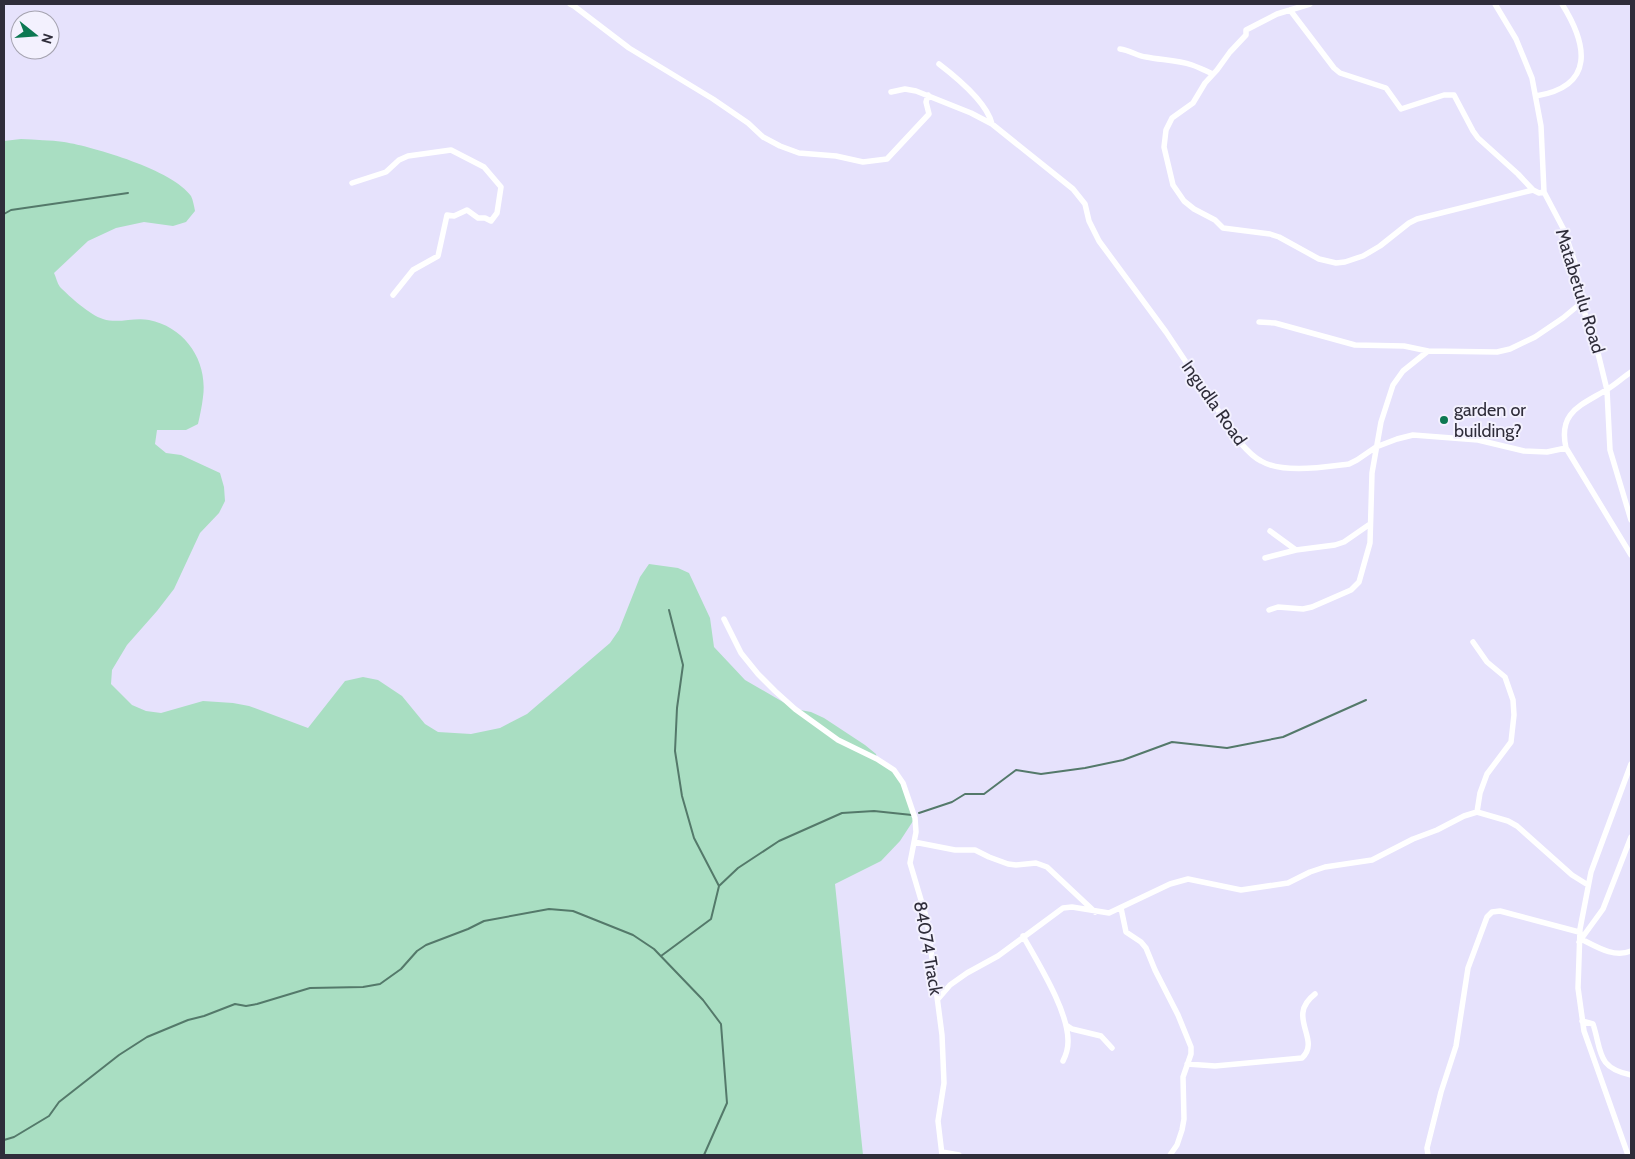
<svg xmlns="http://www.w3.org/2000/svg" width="1635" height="1159" viewBox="0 0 1635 1159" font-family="Cabin,sans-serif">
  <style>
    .green { fill: #a9dec2 }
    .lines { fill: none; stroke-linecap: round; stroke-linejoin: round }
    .stream { stroke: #54796a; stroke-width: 2 }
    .minor { stroke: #fff; stroke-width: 5.5 }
    .poi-dot { fill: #0c7852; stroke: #f3f1fe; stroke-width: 2 }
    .labels { text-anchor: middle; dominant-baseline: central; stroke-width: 4; stroke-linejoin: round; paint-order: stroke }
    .street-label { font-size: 18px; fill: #2f2d3a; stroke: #f3f1fe }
    .poi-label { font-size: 18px; fill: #2f2d3a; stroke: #f3f1fe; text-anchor: start }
  </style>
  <rect width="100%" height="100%" fill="#e6e2fc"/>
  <path class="green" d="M21,139C36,140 50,140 64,142C94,147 173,170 191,196C193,200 194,206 195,211L186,222L173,226L144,222L116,228L88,241L54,273C56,277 57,283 60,287C70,297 90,315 103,319C118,324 134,317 149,320C185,327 208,361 203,397C202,406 200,415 198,424L186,430H157L155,444L166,453L181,455L220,473L224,487L225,501L219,513L200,533L174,589L157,611L127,645L112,670L111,684L132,705L146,711L161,713L203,701L233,703L249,706L308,728L345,681L363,677L378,680L402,696L425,724L438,732L471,734L500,728L527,714L610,643L619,630L640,577L649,564L678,568L689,573L710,618L714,647L745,680L795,709L811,712L824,718L865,745L876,754L877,759C904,773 906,791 915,818L900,841L881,861L835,884L863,1155H4V141Z"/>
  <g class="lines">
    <path class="stream" d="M4,214L11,210L128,193
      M669,610L683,665L677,708L675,751L682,796L694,838L719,886
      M919,813L952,802L965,794H984L1016,770L1041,774L1085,768L1123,760L1172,742L1227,748L1283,737L1366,700
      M661,956L711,919L719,886L738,868L779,841L842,813L874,811L912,815
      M4,1140L14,1137L49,1116L59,1102L119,1055L147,1037L188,1020L204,1016L235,1004L246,1006L257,1004L310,988L363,987L380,984L401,969L417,951L426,945L468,929L484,921L549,909L573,911L633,935L654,949L703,1000L721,1024L727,1103L704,1155"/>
    <path class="minor" d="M570,4L574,6L629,48L713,99L748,123L763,137L780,146L799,153L836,156L863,162L887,159L929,114L926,102L928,95
      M1310,4L1277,14L1246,30V35L1230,52L1217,70L1205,83L1193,103L1172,118L1166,130L1164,147L1173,185L1184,201L1194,209L1215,220L1223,228L1270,234L1279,237L1319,259L1336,263L1345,262L1363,256L1380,246L1409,223L1417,219L1533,190
      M1495,4L1516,39L1532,78L1541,126L1544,192L1564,230L1575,263L1581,303L1595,341L1607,390L1610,450L1631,520
      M1290,10L1334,68L1340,73L1386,88L1401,109L1444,95H1454L1473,131L1478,138L1518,174L1533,190L1539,193L1544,192
      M1120,49C1130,50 1137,56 1146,57C1161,60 1177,60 1192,65C1198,67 1206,71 1213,74
      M939,64C956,77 987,103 992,124
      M891,92L905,89L916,91L971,113L992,124L1073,189L1085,204L1089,221L1099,241L1166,332L1238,440C1245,448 1251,456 1261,461C1283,474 1324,467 1349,464L1357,460L1376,447L1397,439L1413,435L1478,440L1524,451L1547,452L1566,448C1558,412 1580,406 1606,390C1615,385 1622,378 1631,372
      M1536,96C1596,86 1587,44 1562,4
      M352,183L386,172L399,160L408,156L451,150L484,167L501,187L497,213L491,221L485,218H478L467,210L454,216L447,215L438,256L413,270L393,295
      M1259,322L1275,323L1355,345L1404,346L1428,351
      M1566,448L1631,555
      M1270,531L1296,550
      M1265,558L1296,550L1335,545L1344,542L1370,524
      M1269,610L1278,607L1303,609L1312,607L1351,590L1359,582L1370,543L1372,473L1381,422L1393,385L1403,371L1428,351L1497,352L1510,349L1535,337L1563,318L1581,303
      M724,619L741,653L758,674L775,691L795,709L838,740L877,759L894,770L903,783L915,818L916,832L910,863L927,920L942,1035L944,1083L938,1121L942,1155
      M1473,642L1487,662L1505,677L1513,700L1514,715L1511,742L1487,774L1480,793L1477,812
      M914,842L955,850H975L989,857L1008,864L1016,865L1036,863L1047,867L1095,912
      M1121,908L1126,932L1141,942L1146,948L1155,970L1178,1015L1191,1047V1054L1183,1077L1184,1119L1182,1130L1177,1145L1170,1155
      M1023,936C1038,963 1069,1012 1068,1042C1068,1049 1066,1055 1063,1061
      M1581,939C1597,947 1614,958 1631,951
      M1579,942L1603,909L1631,837
      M938,999L950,985L967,973L998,956L1063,908L1072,907L1109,913L1170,884L1188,879L1241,890L1288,883L1310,872L1325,867L1372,860L1413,839L1437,830L1464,816L1477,812L1508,821L1517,826L1572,875L1588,885
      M1582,1021L1593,1024C1602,1051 1596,1068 1631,1075
      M1066,1025L1072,1029L1101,1036L1112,1048
      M1187,1064L1215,1066L1302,1058C1322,1039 1285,1017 1315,994
      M942,1152L959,1155
      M1428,1155L1427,1148L1441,1092L1456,1046L1468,968L1487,917L1492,912L1500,911L1579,932
      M1628,1155L1584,1031L1578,988L1580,929L1591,872L1631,764"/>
  </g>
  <circle class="poi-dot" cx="1444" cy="420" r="5"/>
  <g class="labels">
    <g class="street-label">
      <text transform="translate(1580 291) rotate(73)">Matabetulu Road</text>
      <text transform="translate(1214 403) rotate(55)">Ingudla Road</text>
      <text transform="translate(928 948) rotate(80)">84074 Track</text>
    </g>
    <g class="poi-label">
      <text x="1454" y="410">garden or<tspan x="1454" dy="21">building?</tspan></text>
    </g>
  </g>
  <rect width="1635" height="1159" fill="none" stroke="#2f2d3a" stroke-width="10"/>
  <g transform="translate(35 35) rotate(107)"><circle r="24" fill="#f3f1fe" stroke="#a5a3b0"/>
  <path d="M0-4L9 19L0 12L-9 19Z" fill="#0c7852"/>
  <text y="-8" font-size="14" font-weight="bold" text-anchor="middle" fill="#2f2d3a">N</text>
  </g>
</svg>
